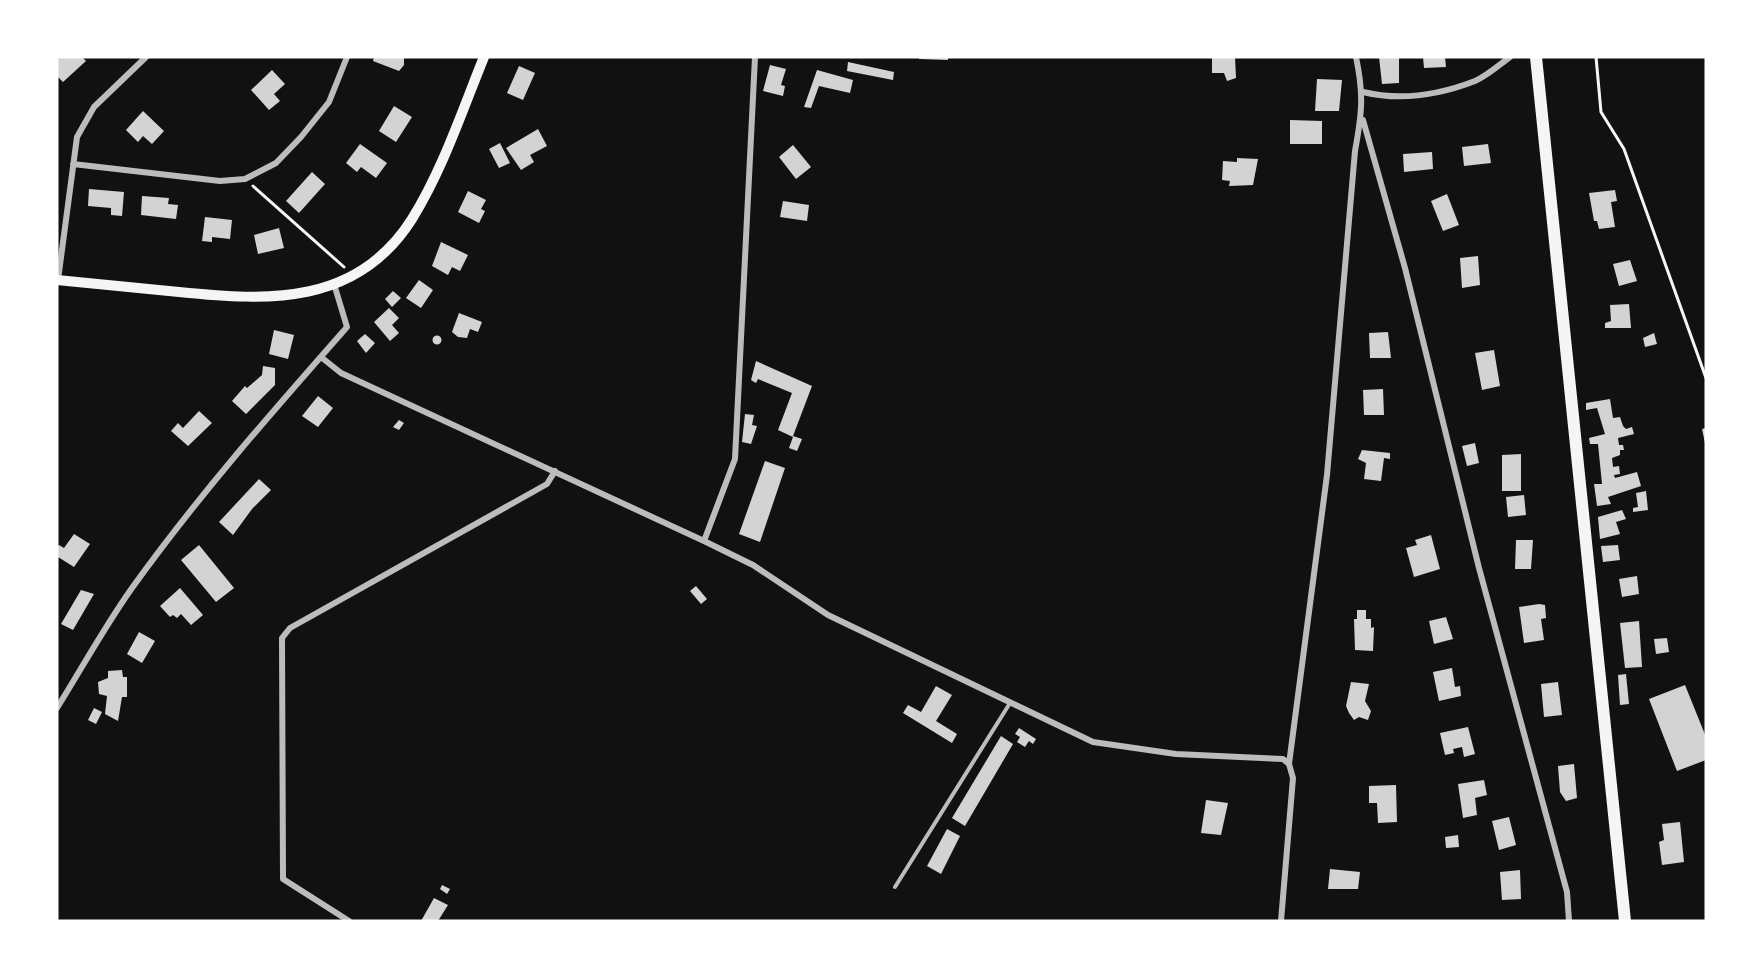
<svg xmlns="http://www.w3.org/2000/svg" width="1763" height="978" viewBox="0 0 1763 978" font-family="Signika,sans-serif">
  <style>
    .building { fill: #d3d3d3 }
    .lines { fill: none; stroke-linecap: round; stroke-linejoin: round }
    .path { stroke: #f5f5f5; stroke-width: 3 }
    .service { stroke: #bcbcbc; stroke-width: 4 }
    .minor { stroke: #bcbcbc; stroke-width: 6 }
    .secondary { stroke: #f5f5f5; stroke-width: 10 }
    .primary { stroke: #f5f5f5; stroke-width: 12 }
  </style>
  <rect width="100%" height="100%" fill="#111"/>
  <path class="building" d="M60,57H82L86,61L63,82L57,76V60Z
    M374,57H404V65L399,71L373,61Z
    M919,57H948V60L919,59Z
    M1212,57H1235L1236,78L1227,81L1224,73H1212Z
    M1379,57H1399V83L1382,84Z
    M1423,57H1445L1446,67L1424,68Z
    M848,62L894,72L893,80L847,71Z
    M770,65L786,69L781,85L785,86L783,96L763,91Z
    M519,66L535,73L523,100L507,93Z
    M272,70L285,84L274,94L280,101L269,110L251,90Z
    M817,70L853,80L850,93L819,86L811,108L804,107Z
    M1317,79L1342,80L1339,111H1315Z
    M394,106L412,117L396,142L379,131Z
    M143,111L164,131L152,144L143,136L138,142L126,130Z
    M1290,120L1322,121V144H1290Z
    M538,129L547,146L530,155L534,162L521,170L506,148Z
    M500,143L510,163L499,168L489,149Z
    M360,144L387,163L376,178L361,167L357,172L346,163Z
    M1488,144L1491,163L1464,166L1462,147Z
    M793,145L811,167L796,179L779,157Z
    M1432,152L1433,169L1404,172L1403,154Z
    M1237,158L1258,159L1253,185L1229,186L1230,181L1222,180L1223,161L1237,162Z
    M312,172L325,184L299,213L286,201Z
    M89,189L124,192L122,216L111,215V208L88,206Z
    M1615,190L1617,201L1611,202L1615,227L1599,229L1597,221H1594L1589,193Z
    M468,191L486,200L481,209L485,211L479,223L458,212Z
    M1447,194L1459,225L1443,231L1431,201Z
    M142,196L169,198L168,204L178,205L176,219L141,215Z
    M783,201L809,205L807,221L780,217Z
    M205,217L232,220L230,239L212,237V242L202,241Z
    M279,228L284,248L258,254L254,235Z
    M441,242L468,255L460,271L452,267L448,275L432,266Z
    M1478,256L1480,285L1462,288L1460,258Z
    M1630,260L1637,281L1619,286L1613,264Z
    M419,280L433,290L421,308L406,298Z
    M393,291L401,298L392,307L385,299Z
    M1629,304L1631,328H1605V323L1611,321L1610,305Z
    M389,308L399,318L392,325L399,333L390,341L374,322Z
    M459,313L482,322L478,332L470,329L467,338L458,337L452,332Z
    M274,330L294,335L288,359L269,354Z
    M1388,332L1391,358H1370L1369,333Z
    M1654,333L1657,344L1645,347L1643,338Z
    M365,334L375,343L366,353L357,341Z
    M432.5 340a4.5 4.5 0 1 1 9 0a4.5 4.5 0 1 1-9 0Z
    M1494,350L1500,386L1482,390L1475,353Z
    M756,361L812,386L793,436L802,439L797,451L789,448L793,437L778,430L792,393L758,379L756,383L751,380Z
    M263,366L275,368V385L246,414L232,401L245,386L247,388L262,375Z
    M1383,389L1384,415H1364L1363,390Z
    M318,396L333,408L318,427L302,416Z
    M1610,399L1613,418L1620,417L1623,426L1626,429L1632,427L1634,434L1618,438L1619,445H1623L1624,450H1620V455L1612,458L1613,467L1619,466L1620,474L1614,475L1615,478L1637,472L1641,486L1608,497L1611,504L1597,506L1594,484H1602L1598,444H1590L1589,438L1605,434L1597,408L1586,410V403Z
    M199,411L212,423L188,446L171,431L178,423L183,428Z
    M745,414L754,415L752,425L757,426L751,444L742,442Z
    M399,420L404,423L399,430L393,427Z
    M1706,428V443H1705L1702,429Z
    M1475,443L1479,463L1467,466L1462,446Z
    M1362,450L1390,453V459L1384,458L1381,481L1364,479L1366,463L1358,459Z
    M1521,454V491H1502V455Z
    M765,461L785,468L760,542L739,534Z
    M259,479L271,490L252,509L233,535L219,522Z
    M1646,491L1648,510L1633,512V508L1638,507L1636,493Z
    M1524,495L1526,515L1508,517L1506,497Z
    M1622,510L1626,519L1616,522L1620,534L1600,539L1598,517Z
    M74,534L90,544L74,567L58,557L57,547L59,545L64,548Z
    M1431,535L1440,569L1414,577L1406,548L1417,545L1415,540Z
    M1516,540H1533L1531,569H1515Z
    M199,545L234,588L216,602L181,560Z
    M1618,545L1620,560L1603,562L1601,546Z
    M1637,576L1639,594L1622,597L1619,579Z
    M696,586L707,599L701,604L690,591Z
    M180,588L203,615L191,625L181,614L177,618L173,615L170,617L160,606Z
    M81,590L94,594L73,630L61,624Z
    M1539,604L1545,605L1546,618L1541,619L1544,640L1524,643L1519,607Z
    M1357,610H1366V619H1371V628L1374,627L1373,651L1355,650L1354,619H1357Z
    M1446,617L1453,639L1434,644L1429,621Z
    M1639,621L1642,667L1625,668L1620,623Z
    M139,632L155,641L142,663L127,654Z
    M1667,638L1669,652L1656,654L1654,639Z
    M1452,668L1455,687L1460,686L1461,696L1439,701L1433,672Z
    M122,670L123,677H127V697H122L118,721L105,714L107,696L99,694L98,682L108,678V671Z
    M1626,674L1629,704L1620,705L1618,675Z
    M1351,682L1369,684L1365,701L1371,711L1368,720L1359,717L1354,720L1349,713L1346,706Z
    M1558,682L1562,715L1544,717L1541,684Z
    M1685,685L1706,737V760L1677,771L1649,699Z
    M936,686L952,695L936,721L957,734L952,743L903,713L908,705L921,712Z
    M94,708L102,712L96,724L88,720Z
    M1468,727L1475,754L1464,757L1462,747L1453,749L1454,753L1445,755L1440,733Z
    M1019,728L1036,739L1033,744L1029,741L1025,747L1017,742L1020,737L1015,734Z
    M1001,736L1013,744L965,826L952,818Z
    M1574,764L1577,798L1566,801L1560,792L1558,766Z
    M1484,780L1487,795L1475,798L1477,815L1463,818L1458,784Z
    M1396,785L1397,822L1378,823L1377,803H1369V786Z
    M1206,800L1228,803L1221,835L1201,833Z
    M1509,817L1516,845L1499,850L1492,821Z
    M1680,822L1684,862L1662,865L1659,842L1664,840L1662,824Z
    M947,829L960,836L941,874L927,866Z
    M1458,835L1459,847L1446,848L1445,837Z
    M1330,869L1360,872L1358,889H1328Z
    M1520,870L1521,899L1502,900L1500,872Z
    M442,885L450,889L447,894L440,889Z
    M434,898L448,905L438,921H421Z"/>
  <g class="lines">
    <path class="path" d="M1596,57L1601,112L1624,149L1706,378
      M253,186L344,267"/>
    <path class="service" d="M895,887L1010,703"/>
    <path class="minor" d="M1363,92C1400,101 1439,95 1475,81C1487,76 1499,65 1510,57
      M1363,120L1405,268L1479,568L1567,892L1569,921
      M73,164L220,181L245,179L276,163L301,137L329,102L347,57
      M58,280L77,137L94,107L146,57
      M321,357L341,373L704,541L753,565L828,615L1093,742L1176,754L1283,759L1289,764
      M704,541L735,459L755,57
      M57,708C82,668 105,626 132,588C198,496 273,411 347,327L334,284
      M349,921L283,879L282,638L290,628L547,484L555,471
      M1281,921L1293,778L1289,764L1327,475L1355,151C1362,113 1364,95 1356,57"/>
    <path class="secondary" d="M57,280C98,284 139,288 179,292C268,301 357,306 412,219C443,169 462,111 484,57"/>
    <path class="primary" d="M1536,57L1625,921"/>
  </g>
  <rect width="1763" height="978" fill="none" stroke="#ffffff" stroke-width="117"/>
</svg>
